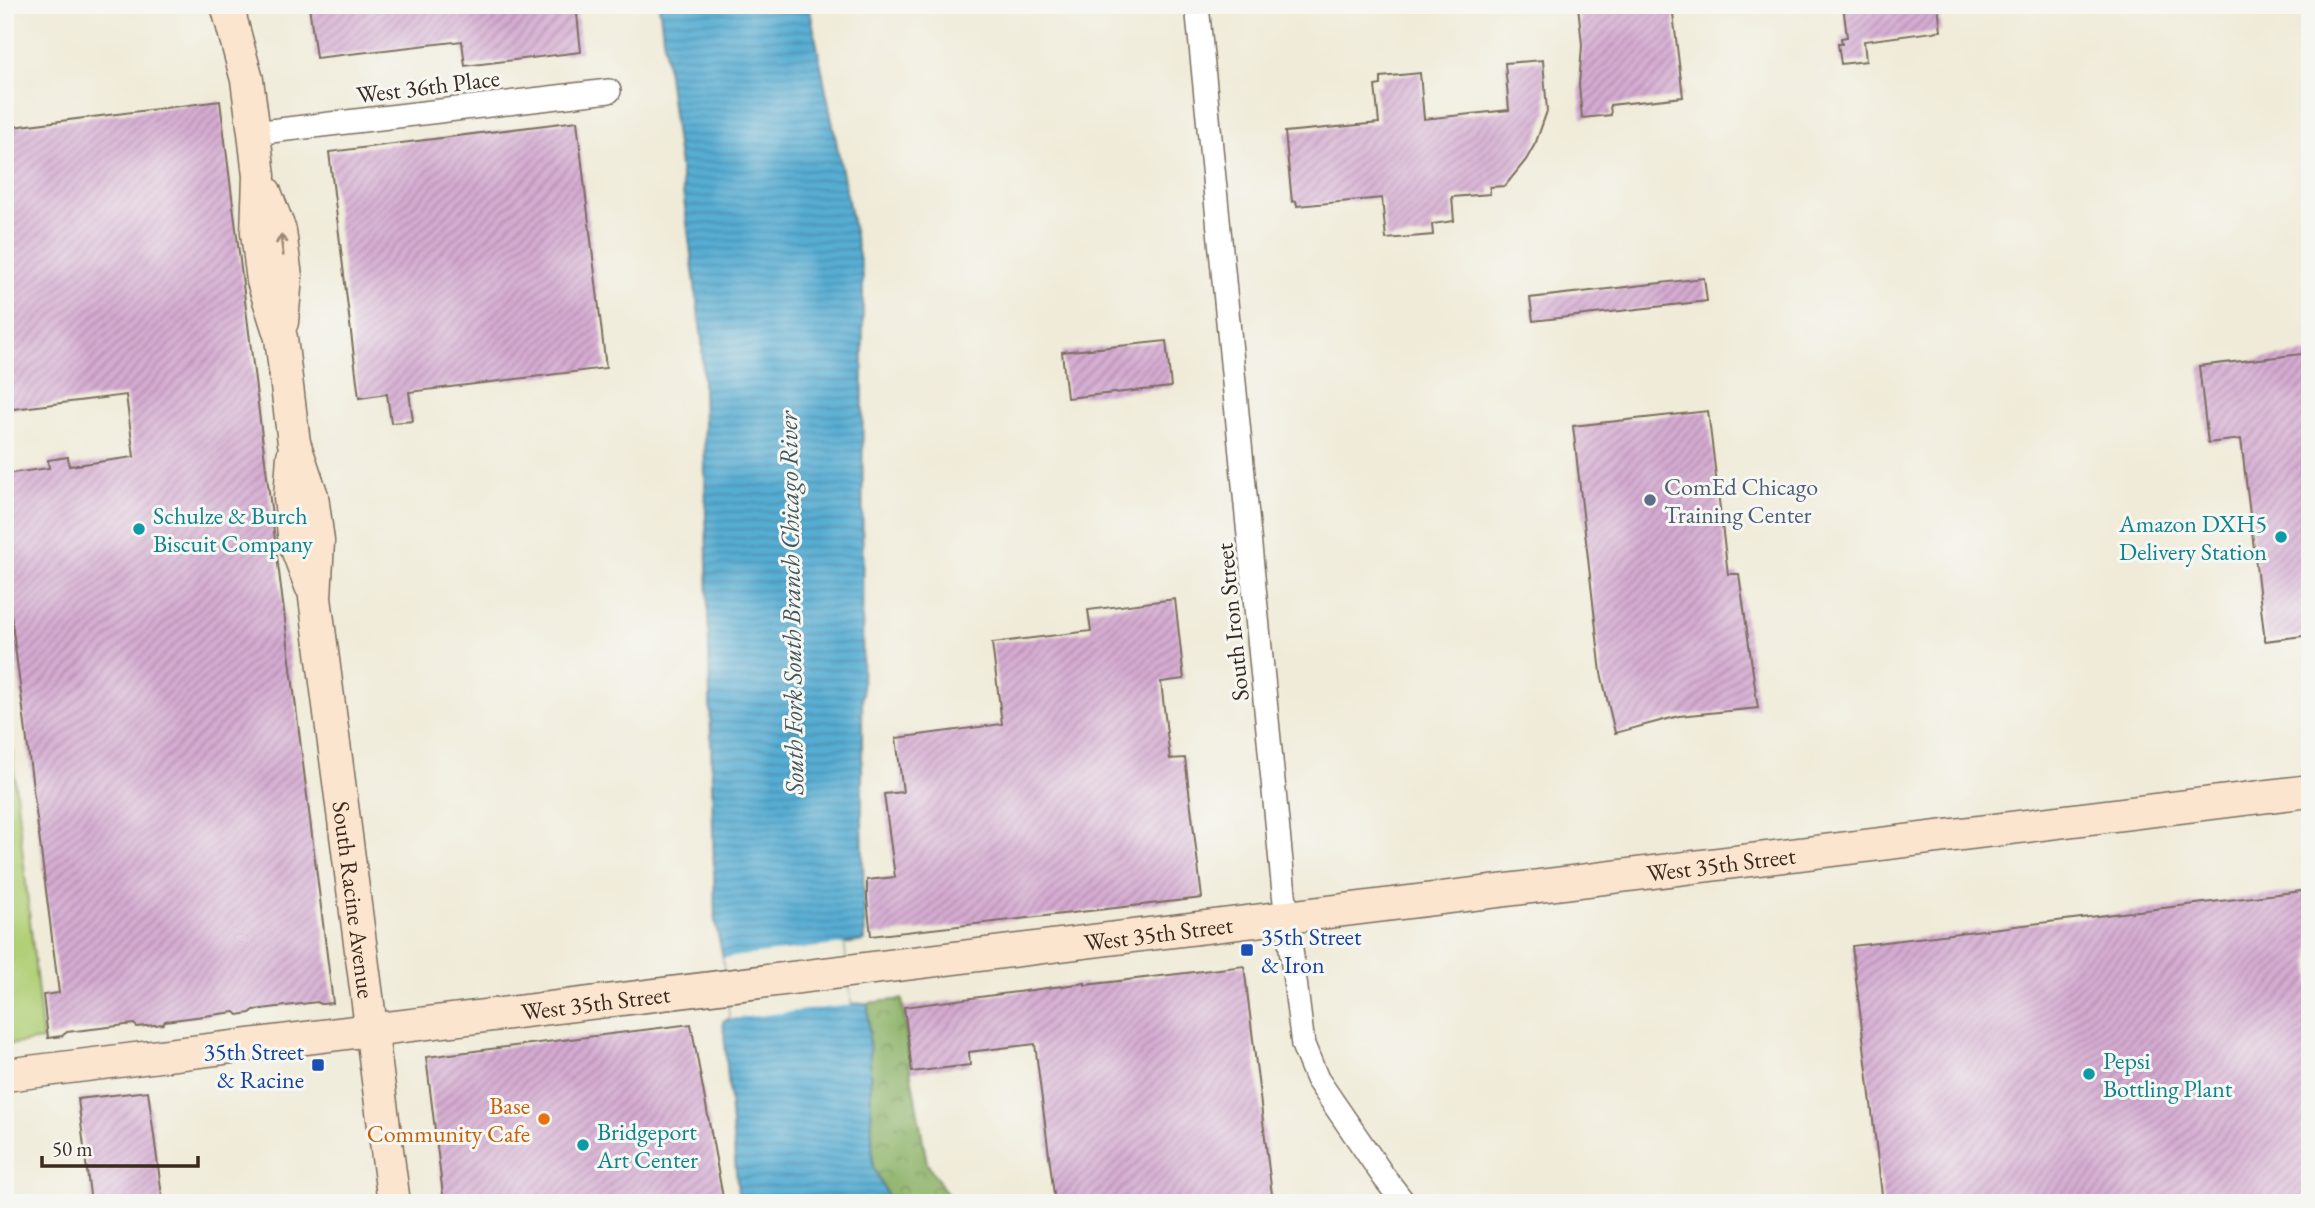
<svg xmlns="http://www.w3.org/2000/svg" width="2315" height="1208" viewBox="0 0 2315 1208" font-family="'EB Garamond',serif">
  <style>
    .grass { fill: #b0cf76; stroke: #767c4a; stroke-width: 2 }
    .forest { fill: url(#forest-crowns); stroke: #646e42; stroke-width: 2 }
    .water { fill: url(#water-rules); stroke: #486c78; stroke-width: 2 }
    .pier { fill: #f0ebd8 }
    .building { fill: url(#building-hatch) }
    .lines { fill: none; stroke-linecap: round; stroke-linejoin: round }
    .street-casing { stroke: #7a6e5f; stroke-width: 26 }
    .secondary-casing { stroke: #7a6e5f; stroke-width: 35 }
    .street { stroke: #fff; stroke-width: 23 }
    .secondary { stroke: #fbe5cf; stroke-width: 32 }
    .oneway { stroke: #9b8876 }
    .service-dot { fill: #5c6f8a; stroke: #f6f6f2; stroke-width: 2.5 }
    .culture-dot { fill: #0f9aa8; stroke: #f6f6f2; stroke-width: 2.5 }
    .transit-dot { fill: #1a4fb4; stroke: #f6f6f2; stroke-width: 2.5 }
    .food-dot { fill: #e8710a; stroke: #f6f6f2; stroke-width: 2.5 }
    .labels { text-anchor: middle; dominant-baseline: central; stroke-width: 6; stroke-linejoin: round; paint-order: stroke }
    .street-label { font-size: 24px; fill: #3b2a1e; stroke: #f6f6f2 }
    .service-label { font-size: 24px; fill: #4e5e75; stroke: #f6f6f2; text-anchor: start }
    .culture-label { font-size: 24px; fill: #0d838f; stroke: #f6f6f2; text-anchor: start }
    .transit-label { font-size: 24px; fill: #164399; stroke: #f6f6f2; text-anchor: start }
    .food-label { font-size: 24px; fill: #c56008; stroke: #f6f6f2; text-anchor: end }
    .water-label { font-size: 26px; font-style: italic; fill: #44585d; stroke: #f6f6f2 }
  </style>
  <defs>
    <pattern id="forest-crowns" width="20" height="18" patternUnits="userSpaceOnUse" patternTransform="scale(1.75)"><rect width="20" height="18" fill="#8cb267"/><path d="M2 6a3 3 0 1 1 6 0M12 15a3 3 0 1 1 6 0" fill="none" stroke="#749154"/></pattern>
    <pattern id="water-rules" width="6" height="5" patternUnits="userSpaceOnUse" patternTransform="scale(1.75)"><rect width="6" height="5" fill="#56add3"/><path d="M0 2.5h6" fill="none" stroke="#488dab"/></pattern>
    <pattern id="building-hatch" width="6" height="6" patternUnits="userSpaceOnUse" patternTransform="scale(1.75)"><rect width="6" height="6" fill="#d5abd2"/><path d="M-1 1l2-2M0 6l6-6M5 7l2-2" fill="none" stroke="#ae8baa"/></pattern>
  </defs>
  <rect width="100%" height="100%" fill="#f6f6f2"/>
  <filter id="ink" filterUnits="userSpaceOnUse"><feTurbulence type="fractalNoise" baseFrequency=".0143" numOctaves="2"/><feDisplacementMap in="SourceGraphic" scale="14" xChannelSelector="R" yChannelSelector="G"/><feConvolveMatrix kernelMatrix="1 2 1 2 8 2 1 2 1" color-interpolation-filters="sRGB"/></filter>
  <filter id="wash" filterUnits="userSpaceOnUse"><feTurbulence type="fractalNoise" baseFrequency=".00686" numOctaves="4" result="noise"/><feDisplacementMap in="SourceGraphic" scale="28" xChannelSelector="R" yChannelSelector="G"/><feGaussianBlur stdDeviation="1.57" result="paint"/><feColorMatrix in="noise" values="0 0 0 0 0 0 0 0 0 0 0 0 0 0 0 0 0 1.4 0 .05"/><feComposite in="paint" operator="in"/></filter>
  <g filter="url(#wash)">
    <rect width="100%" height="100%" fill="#f0ebd8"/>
    <path class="grass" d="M5,691L43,1040L5,1045Z"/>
    <path class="forest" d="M902,999L911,1075L927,1163L953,1203H891L873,1167L868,1003Z"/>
    <path class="water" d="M659,5H809L863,276L862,820L865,941L844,944L851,1004L868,1003L873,1167L891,1203H742L738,1194L723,1021L730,1019L723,958L715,921L702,340Z"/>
    <path class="pier" d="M844,944L851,1005L730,1019L723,958Z"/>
    <g id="blocks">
      <path class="building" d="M309,5H576L581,52L465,66L462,41L316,58Z
        M1578,5H1672L1683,97L1610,105L1611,115L1582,118L1579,85L1582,45Z
        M1843,5H1938L1941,31L1864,41L1866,61L1841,64L1838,44H1842L1841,38L1847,37Z
        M1543,60L1547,111L1536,142L1526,160L1505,186L1490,187V194L1452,197L1454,221L1432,224L1433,235L1386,239L1382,198L1297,206L1296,201L1292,202L1285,132L1379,123L1375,86L1381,85V77L1420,73L1424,119L1509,110L1505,63Z
        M220,101L333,1003L321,1004L317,1002L254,1010L250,1013L238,1015L235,1012L165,1021L163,1024L137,1027L134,1024L67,1032L62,1036L48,1038L43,995L59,993L7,583L5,584V474L49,468L48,460L68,457L69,466L134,457L126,395L5,410V128Z
        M577,121L606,368L409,392L413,421L391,423L387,394L359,398L329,152Z
        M1704,278L1707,301L1533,321L1530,298Z
        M1166,341L1171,387L1067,398L1062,352Z
        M2310,353V635L2265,641L2241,439L2208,443L2199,366Z
        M1708,411L1728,574H1739L1758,708L1679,716L1615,733L1601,673L1573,426Z
        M1175,599L1184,679L1161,682L1170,759L1185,758L1202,898L871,936L867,899V880L895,877L884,794L903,792L896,738L1002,724L992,643L1091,631L1088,610Z
        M2310,890V1203H1883L1852,946Z
        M1244,966L1273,1203H1055L1035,1044L969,1052L970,1065L912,1072L904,1007L1085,983V985Z
        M691,1024L724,1203H444L426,1057Z
        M148,1091L163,1203H91L78,1099Z"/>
    </g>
  </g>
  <g filter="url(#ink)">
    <use href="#blocks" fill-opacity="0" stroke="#7a6e5f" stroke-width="2"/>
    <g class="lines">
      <defs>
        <path id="street" d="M1197,5L1284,893L1303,1045L1317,1079L1384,1177L1404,1203
          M254,133L609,91"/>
        <g id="secondary">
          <path id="s1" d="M227,5L247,80L254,133L259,176L257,233L263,281L281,338L294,443L312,496L318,541L315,598L394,1203"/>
          <path d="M265,192L280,231L286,277L282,322"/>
          <path d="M293,456L290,498L295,544L311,586"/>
          <path id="s2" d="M5,1075L2310,791"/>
        </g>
      </defs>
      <use href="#street" class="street-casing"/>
      <use href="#secondary" class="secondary-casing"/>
      <use href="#street" class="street"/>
      <use href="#secondary" class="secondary"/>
    </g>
    <defs><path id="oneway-shaft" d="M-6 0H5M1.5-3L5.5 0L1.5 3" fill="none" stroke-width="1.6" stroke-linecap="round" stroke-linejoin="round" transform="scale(1.75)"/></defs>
    <use class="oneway" href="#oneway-shaft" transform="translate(282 245) rotate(-97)"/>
  </g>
  <circle class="service-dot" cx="1650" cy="500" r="7"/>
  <g class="culture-dot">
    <circle cx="139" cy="529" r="7"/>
    <circle cx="2281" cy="537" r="7"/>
    <circle cx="2089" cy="1074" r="7"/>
    <circle cx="583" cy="1145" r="7"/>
  </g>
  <g class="transit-dot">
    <rect x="1240" y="943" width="14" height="14" rx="3.5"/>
    <rect x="311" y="1058" width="14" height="14" rx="3.5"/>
  </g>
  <circle class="food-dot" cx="544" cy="1119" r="7"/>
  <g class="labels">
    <g class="street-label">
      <text transform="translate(428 86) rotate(-7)">West 36th Place</text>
      <text transform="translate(1232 622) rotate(-96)">South Iron Street</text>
      <text stroke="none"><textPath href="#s2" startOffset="1729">West 35th Street</textPath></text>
      <text stroke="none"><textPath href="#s1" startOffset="908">South Racine Avenue</textPath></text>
      <text stroke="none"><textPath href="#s2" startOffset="1162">West 35th Street</textPath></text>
      <text stroke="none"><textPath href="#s2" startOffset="595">West 35th Street</textPath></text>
    </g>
    <g class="service-label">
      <text x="1664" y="486">ComEd Chicago<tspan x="1664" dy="28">Training Center</tspan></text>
    </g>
    <g class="culture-label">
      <text x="153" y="515">Schulze &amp; Burch<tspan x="153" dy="28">Biscuit Company</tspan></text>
      <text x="2267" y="523" text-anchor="end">Amazon DXH5<tspan x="2267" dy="28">Delivery Station</tspan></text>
      <text x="2103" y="1060">Pepsi<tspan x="2103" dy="28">Bottling Plant</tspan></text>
      <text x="597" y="1131">Bridgeport<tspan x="597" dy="28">Art Center</tspan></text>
    </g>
    <g class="transit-label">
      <text x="1261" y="936">35th Street<tspan x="1261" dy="28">&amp; Iron</tspan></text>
      <text x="304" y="1051" text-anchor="end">35th Street<tspan x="304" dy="28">&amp; Racine</tspan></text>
    </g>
    <g class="food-label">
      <text x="530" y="1105">Base<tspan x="530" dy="28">Community Cafe</tspan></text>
    </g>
    <g class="water-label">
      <text transform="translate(791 603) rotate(-91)">South Fork South Branch Chicago River</text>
    </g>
  </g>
  <rect width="2315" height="1208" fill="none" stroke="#f6f6f2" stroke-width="28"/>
  <path d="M42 1156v10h156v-10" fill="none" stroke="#3b2a1e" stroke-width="3.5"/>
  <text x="52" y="1156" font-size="21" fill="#3b2a1e" stroke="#f6f6f2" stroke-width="5" paint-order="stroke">50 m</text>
</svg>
